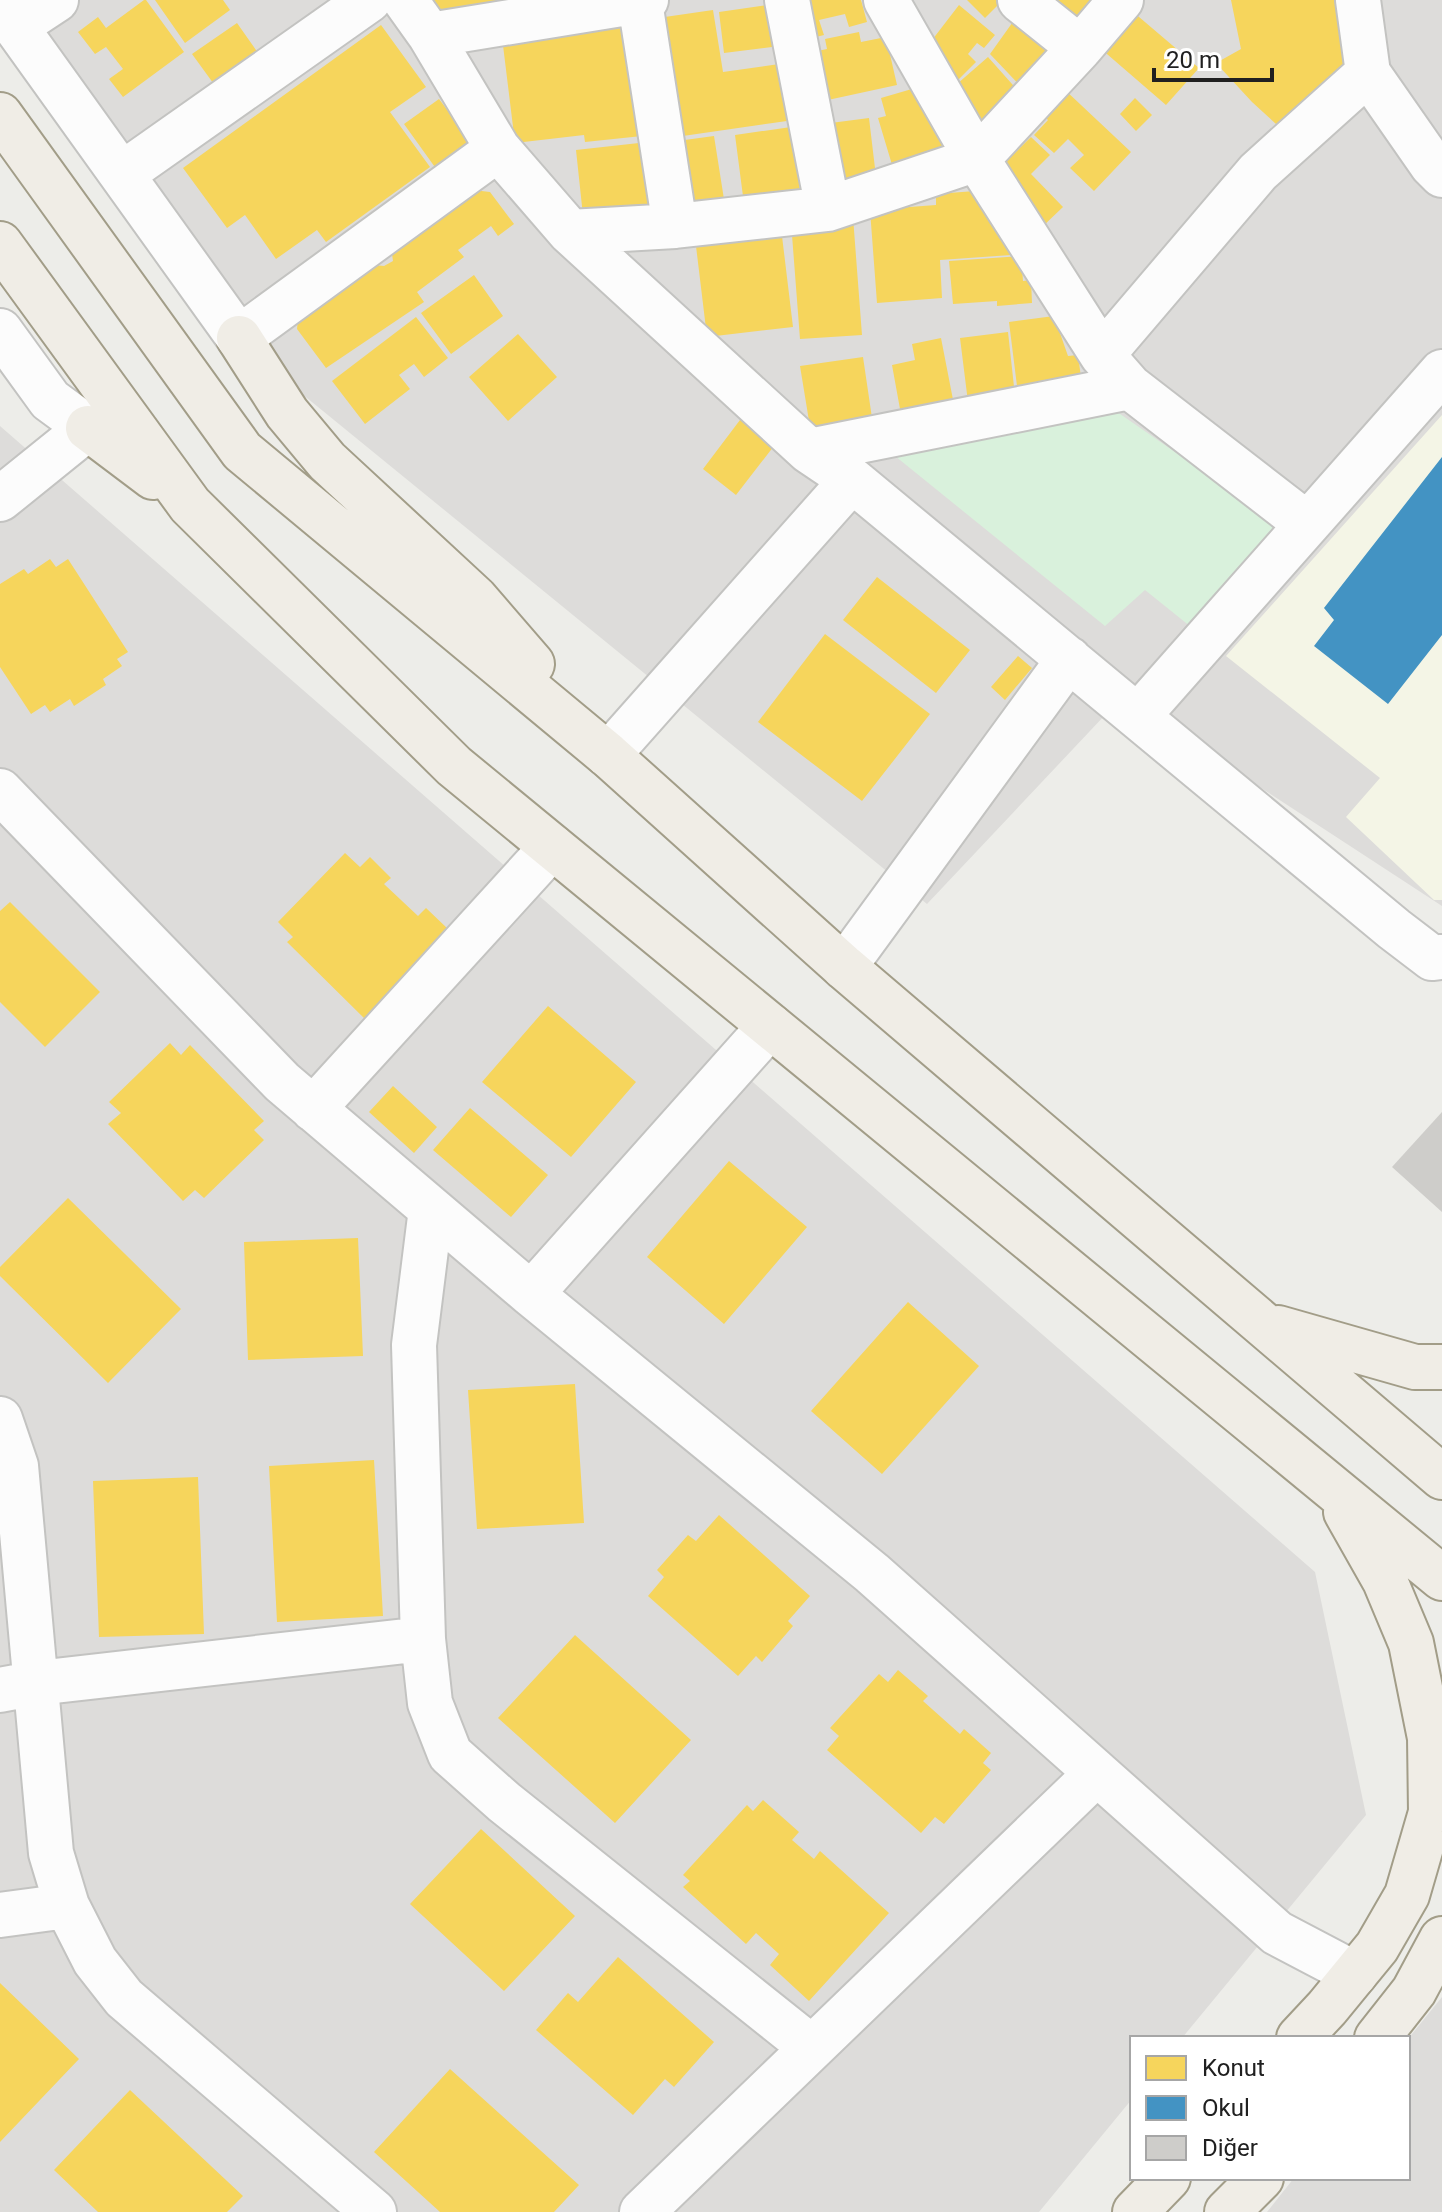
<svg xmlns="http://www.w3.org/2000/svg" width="1442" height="2212" viewBox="0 0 1442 2212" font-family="Roboto,sans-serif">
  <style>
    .residential { fill: #dddcda }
    .education { fill: #f4f5e6 }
    .park { fill: #d9f1dc }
    .homes { fill: #f6d55c }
    .schools { fill: #4393c3 }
    .building { fill: #cecdca }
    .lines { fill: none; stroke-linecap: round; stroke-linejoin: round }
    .minor-casing { stroke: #c3c3c1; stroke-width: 48 }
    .major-casing { stroke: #a29d88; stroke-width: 48 }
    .minor { stroke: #fcfcfc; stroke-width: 44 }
    .major { stroke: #f0ede6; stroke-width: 44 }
  </style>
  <rect width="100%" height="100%" fill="#edede9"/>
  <path class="residential" d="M4,0H1442V906L1122,697L927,904L203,313Z
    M0,426L1315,1572L1366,1815L1182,2038H1132V2099L1039,2212H0Z
    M1442,1997V2212H1267L1294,2178H1408V2039Z"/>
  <path class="education" d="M1442,415V900H1434L1346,817L1380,778L1226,656Z"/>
  <path class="park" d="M1110,407L1286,529L1201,635L1145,590L1105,626L879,443Z"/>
  <path class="homes" d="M144,0H146L184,52L123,97L109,79L123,69L106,47L95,54L78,32L98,17L106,28Z
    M155,0H223L230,10L185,43Z
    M432,0H499L500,9L435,20Z
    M793,0H861L867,22L849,27L845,14L819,20L824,35L804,40Z
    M967,0H1003L985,18Z
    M1055,0H1107L1084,26Z
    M1231,0H1335L1351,72L1287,134L1252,102L1216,63L1241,49Z
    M782,3L788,45L724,53L719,12Z
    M959,5L995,35L984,48L977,43L968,54L976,62L953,85L929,44Z
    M713,10L723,72L786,63L794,120L669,138L651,19Z
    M1132,11L1199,68L1166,105L1100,48Z
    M1020,12L1065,49L1029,95L990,54Z
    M627,14L642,136L585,142L584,135L515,143L501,29Z
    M237,23L268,67L224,98L192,54Z
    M381,25L426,87L390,112L430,167L326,242L317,230L276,259L245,215L227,228L183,168Z
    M859,32L861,42L886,37L897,85L814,103L803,54L827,49L825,39Z
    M988,57L1027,101L988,135L949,91Z
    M929,84L949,151L893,168L878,118L886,116L881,98Z
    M1064,89L1131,152L1094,191L1070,168L1084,155L1068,139L1054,153L1034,135L1048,120L1041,113Z
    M1135,98L1152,115L1136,131L1120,114Z
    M439,99L473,144L437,170L404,124Z
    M869,118L877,185L832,191L823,124Z
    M791,127L801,196L744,204L735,135Z
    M714,136L726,212L682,219L670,142Z
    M1031,137L1050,155L1031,174L1063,207L1041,228L990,177Z
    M648,142L656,217L584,225L576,150Z
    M473,190L490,192L514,224L498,236L491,226L458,250L464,257L417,292L424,302L326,368L297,329L299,310L364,264L384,266L393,261L391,247Z
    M975,191L1008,230L1011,255L940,260L942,298L877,303L870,210L936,205V194Z
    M853,217L862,335L800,339L791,222Z
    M782,236L793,327L707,337L696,246Z
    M1021,256L1023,281L1031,280L1032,303L997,306V301L953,304L949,261Z
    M474,275L503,316L451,354L421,313Z
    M1054,316L1068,356L1078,355L1082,385L1018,394L1009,322Z
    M416,317L448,358L424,377L414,364L399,375L410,389L365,424L332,381Z
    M1008,332L1016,405L969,410L960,338Z
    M518,334L557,377L508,421L469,377Z
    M941,338L955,410L902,420L892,365L915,360L912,344Z
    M863,357L872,418L810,427L800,366Z
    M743,416L777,442L736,495L703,469Z
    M50,559L56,567L68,559L128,652L117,659L122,666L103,679L106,685L74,706L70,699L50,712L45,705L31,714L0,667V584L24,569L28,574Z
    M877,577L970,650L936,693L843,620Z
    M825,634L930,714L862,801L758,722Z
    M1018,656L1032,668L1005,700L991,687Z
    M345,853L360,867L370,857L391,878L384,884L418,916L426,908L448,929L366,1020L287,942L293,937L278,922Z
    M10,902L100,992L45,1047L0,1002V911Z
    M548,1006L636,1082L571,1157L482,1082Z
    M170,1043L181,1055L190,1045L264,1121L254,1130L264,1140L204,1198L195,1190L183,1201L108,1124L121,1113L109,1102Z
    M393,1086L437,1127L414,1153L369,1112Z
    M470,1108L548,1175L511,1217L433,1150Z
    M729,1161L807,1227L724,1324L647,1257Z
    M68,1198L181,1309L108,1383L0,1276V1267Z
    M358,1238L363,1356L248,1360L244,1242Z
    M908,1302L979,1366L882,1474L811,1411Z
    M575,1384L584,1523L477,1529L468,1390Z
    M374,1460L383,1616L277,1622L269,1466Z
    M198,1477L204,1634L99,1637L93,1481Z
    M719,1515L810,1596L788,1621L793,1626L762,1662L756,1656L738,1676L648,1596L664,1577L657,1570L688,1535L696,1541Z
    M575,1635L691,1740L615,1823L498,1718Z
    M898,1670L928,1696L923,1701L960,1734L964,1729L991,1753L983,1763L991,1770L944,1824L935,1817L921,1833L827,1750L839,1736L830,1728L879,1674L888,1682Z
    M763,1800L799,1832L792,1840L814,1859L820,1851L889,1913L809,2001L770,1965L779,1954L756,1933L746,1944L683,1887L690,1881L683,1875L747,1805L753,1811Z
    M481,1829L575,1916L504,1991L410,1904Z
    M618,1957L714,2042L674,2087L665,2079L633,2115L536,2030L568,1993L578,2002Z
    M0,1983L79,2059L0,2142Z
    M450,2069L579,2185L554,2212H440L374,2152Z
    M130,2090L243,2196L227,2212H98L54,2170Z"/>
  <path class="schools" d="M1442,457V635L1388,704L1314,646L1334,620L1324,608Z"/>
  <path class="building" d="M1442,1112V1212L1392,1167Z"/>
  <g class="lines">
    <defs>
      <path id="minor" d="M405,0L430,35L498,149L570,232L809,451L852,480L1394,929L1432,958L1442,957
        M787,0L828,209
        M886,0L977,159L1102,355L1130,387L1307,524
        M1020,0L1080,48
        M1358,0L1368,73
        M640,2L675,226
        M0,5L239,338L498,149
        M15,27L56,0
        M430,35L646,0
        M122,174L369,0
        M570,232L675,226L828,209L977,159L1080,48L1121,0
        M0,331L50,400L88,428L0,499
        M1102,355L1258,172L1368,73L1432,165L1442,175
        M809,451L1130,387
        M1138,716L1442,372
        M608,755L852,480
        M0,791L282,1082L531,1294L872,1573L1277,1933L1355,1974
        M844,967L1069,659
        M313,1109L552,847
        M431,1209L414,1345L423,1639L430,1703L450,1754L504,1802L812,2048
        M531,1294L770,1026
        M0,1419L16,1466L51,1853L67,1906L95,1961L124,1998L374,2212
        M0,1690L37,1683L423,1639
        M0,1915L67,1906
        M642,2212L1097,1773"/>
      <path id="major" d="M0,115L242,451L608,755L844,967L1442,1477
        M0,244L190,505L454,766L1442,1578
        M239,338L287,413L327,461L475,598L532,664
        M88,428L153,477
        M1278,1328L1415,1367H1442
        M1346,1512L1385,1581L1411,1643L1430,1738L1431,1812
        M1299,2038L1327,2008L1377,1947L1407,1895L1439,1785
        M1377,2038L1414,1991L1442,1939
        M1135,2212L1168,2178
        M1227,2212L1261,2178"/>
    </defs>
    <use href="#minor" class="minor-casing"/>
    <use href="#major" class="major-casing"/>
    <use href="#minor" class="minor"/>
    <use href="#major" class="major"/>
  </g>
  <rect x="1130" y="2036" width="280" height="144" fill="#ffffff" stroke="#a6a6a6" stroke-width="2"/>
  <rect x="1146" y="2056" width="40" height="24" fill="#f6d55c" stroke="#a6a6a6" stroke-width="2"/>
  <text x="1202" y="2076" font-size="24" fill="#202020">Konut</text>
  <rect x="1146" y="2096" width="40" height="24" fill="#4393c3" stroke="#a6a6a6" stroke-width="2"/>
  <text x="1202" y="2116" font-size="24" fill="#202020">Okul</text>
  <rect x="1146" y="2136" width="40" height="24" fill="#cecdca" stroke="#a6a6a6" stroke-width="2"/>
  <text x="1202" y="2156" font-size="24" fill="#202020">Diğer</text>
  <path d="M1154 68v12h118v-12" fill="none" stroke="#202020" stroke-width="4"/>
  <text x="1166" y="68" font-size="24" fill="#202020" stroke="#ffffff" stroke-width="6" paint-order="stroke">20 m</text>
</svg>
